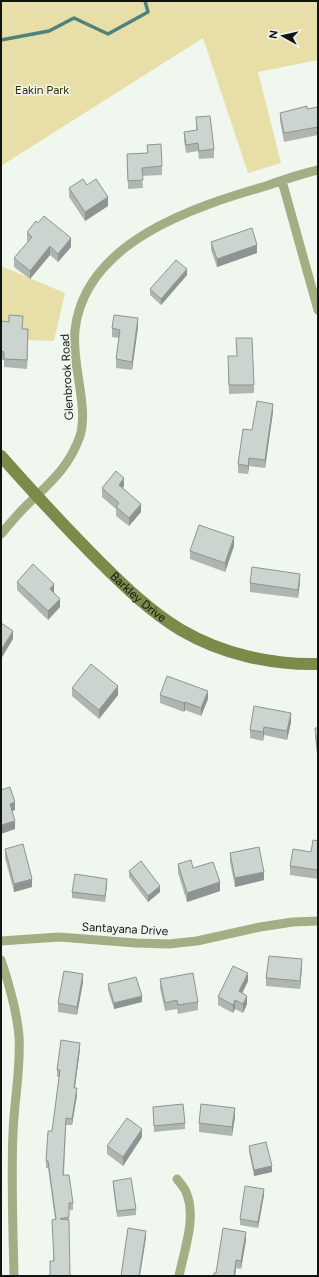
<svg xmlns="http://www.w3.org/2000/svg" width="319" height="1277" viewBox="0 0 319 1277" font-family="Figtree,sans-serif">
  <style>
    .green { fill: #e8dfa8 }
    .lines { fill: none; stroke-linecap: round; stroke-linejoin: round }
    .stream { stroke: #4f827a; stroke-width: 3.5 }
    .street { stroke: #a2ae83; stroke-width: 9 }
    .secondary { stroke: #7b8b4a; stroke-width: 12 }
    .wall { fill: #afb6b2 }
    .shaded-wall { fill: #8e9491 }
    .building { fill: #cbd4cf; stroke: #8e9491 }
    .labels { text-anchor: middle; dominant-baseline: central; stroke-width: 3; stroke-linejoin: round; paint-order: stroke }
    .park-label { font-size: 12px; fill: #342c00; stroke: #f0f7ef }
    .street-label { font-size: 12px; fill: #131513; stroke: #f0f7ef }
  </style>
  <rect width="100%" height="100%" fill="#f0f7ef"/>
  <path class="green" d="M1,1H318V60L258,72L281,163L248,173L203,38L1,166Z
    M1,266L65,293L54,341L1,339Z"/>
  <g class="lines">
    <path class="stream" d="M1,40L49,31L74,18L108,34L148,12L145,1"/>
    <path class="street" d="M282,181L318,310
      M1,534C8,526 15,517 23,509C47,485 68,470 80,436C89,406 71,363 75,330C85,242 193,207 266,186C283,180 300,174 318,170
      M1,941L59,937L136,943L169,944L197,941L260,927L293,922L318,921
      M1,960C8,981 17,1014 19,1036C21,1069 14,1101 13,1133C11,1181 13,1228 14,1276
      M177,1179C180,1183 184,1187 186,1192C197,1217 184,1251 179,1276"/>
    <path class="secondary" id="s1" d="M1,456C33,492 66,528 100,562C125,587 151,612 181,630C222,654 271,665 318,664"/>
  </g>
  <path class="wall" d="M318,107V135L284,142L280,121V113L307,109Z
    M196,117L214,149V158L199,159L198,151L186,153L184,140V132L196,130Z
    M147,145L162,166V175L142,176L143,188L128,189L127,154L147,153Z
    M87,185L108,206L85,221L69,197V188Z
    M27,232L71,247L58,262L50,255L30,279L14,267V258L28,242L27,241Z
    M211,242L257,253L217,267L211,250Z
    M187,275L161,305L150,295V289Z
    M1,321L22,329L28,338L27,369L4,367V360H1Z
    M138,327L132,370L116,368V359L119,338L112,337V328Z
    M228,365L254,385V393L229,394Z
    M273,412L265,468L249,466L248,474L238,473V464L252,430Z
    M124,486L123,488L141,512L129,526L116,516V509L102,497V488Z
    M234,546L225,572L190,559V551Z
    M17,582L54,592L60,607L48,620L17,590Z
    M300,582L298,598L250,592V583Z
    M72,688L118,695L99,719L72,696Z
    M160,695L208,699L201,716L185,710L184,712L160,703Z
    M291,722L287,740L264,735L263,741L250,738V730Z
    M315,728H318V763L315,737Z
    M318,841V879L290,875V866L311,852Z
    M5,849L32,887L14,892L5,858Z
    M230,853L264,880L235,887L230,862Z
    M178,864L193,868L220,891L187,902L178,873Z
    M129,871L160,892L148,902L129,877Z
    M107,884L105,902L72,898V892Z
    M302,967L300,989L266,986V978Z
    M160,979L198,1002V1010L178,1014L177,1009L165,1011L160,988Z
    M248,981L242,993L247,1004L243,1013L235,1009L233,1013L218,1005V997Z
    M83,982L77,1015L58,1012V1003Z
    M108,984L142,1002L114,1009L108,990Z
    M80,1049L75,1088L77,1095L72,1125H66L64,1175L73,1203V1210H69V1220L53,1261L55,1219L48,1168H46V1161L52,1131L60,1077H57V1070Z
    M153,1107L185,1123V1129L154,1132Z
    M235,1117L232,1136L199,1132V1123Z
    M142,1137L123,1166L107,1154V1146Z
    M249,1146L272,1172L254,1176L249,1152Z
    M113,1181L136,1209V1215L117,1217L113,1187Z
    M264,1195L258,1228L240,1225V1219Z
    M246,1240L241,1269L236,1268L235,1276H214Z"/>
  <path class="shaded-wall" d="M108,197V206L85,221V212Z
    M71,238V247L58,262V254Z
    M257,245V253L217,267V259Z
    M50,246V255L30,279V271Z
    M187,269V275L161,305V299Z
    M138,318V327L132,370V362Z
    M28,329V338L27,369V360Z
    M273,404V412L265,468V460Z
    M249,458V466L248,474V466Z
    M124,478V486L119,493V485Z
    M141,504V512L129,526V518Z
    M234,537V546L225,572V563Z
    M300,574V582L298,598V590Z
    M54,584V592L50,597V589Z
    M60,599V607L48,620V611Z
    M13,631V639L1,659V650Z
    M118,686V695L99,719V710Z
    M208,691V699L201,716V708Z
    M185,702V710L184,712V703Z
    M291,713V722L287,740V731Z
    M264,727V735L263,741V732Z
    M15,802V810L10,812V804Z
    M15,821V829L1,834V825Z
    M264,872V880L235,887V878Z
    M32,879V887L14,892V884Z
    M107,879V884L105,902V896Z
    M220,882V891L187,902V893Z
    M160,886V892L148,902V896Z
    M302,959V967L300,989V981Z
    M248,973V981L239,1000V991Z
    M83,974V982L77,1015V1007Z
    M142,996V1002L114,1009V1003Z
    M247,996V1004L243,1013V1004Z
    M235,1000V1009L233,1013V1005Z
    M80,1043V1049L74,1094V1088Z
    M77,1088V1095L72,1125V1119Z
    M235,1108V1117L232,1136V1127Z
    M142,1129V1137L123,1166V1157Z
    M272,1166V1172L254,1176V1170Z
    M264,1189V1195L258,1228V1222Z
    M146,1231V1238L140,1276H139Z
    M246,1232V1240L241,1269V1261Z
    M236,1260V1268L235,1276H234Z"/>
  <path class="building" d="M307,106V109L318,107V127L284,133L280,113Z
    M210,116L214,149L199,151L198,143L186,145L184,132L197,130L196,117Z
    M161,144L162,166L142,168L143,180L128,181L127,154L148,153L147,145Z
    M83,179L87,185L96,179L108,197L85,212L69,188Z
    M44,216L71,238L58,254L50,246L30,271L14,258L32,237L27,232L36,221L38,223Z
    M252,228L257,245L217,259L211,242Z
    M176,260L187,269L161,299L150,289Z
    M9,315L23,316L22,329H28L27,360L4,359V352L1,351V321L9,322Z
    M114,315L138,318L132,362L116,359L120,330L112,328Z
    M236,338H252L254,385H229L228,356H237Z
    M257,401L273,404L265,460L249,458L248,466L238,464L243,429L252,430Z
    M116,471L124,478L119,485L141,504L129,518L116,507L119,503L102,488Z
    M199,525L234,537L225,563L190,551Z
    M33,564L54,584L50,589L60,599L48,611L17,582Z
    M252,567L300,574L298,590L250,583Z
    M1,623L13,631L1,650Z
    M91,664L118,686L99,710L72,688Z
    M167,676L208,691L201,708L185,702L184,703L160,695Z
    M254,706L291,713L287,731L264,727L263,732L250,730Z
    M315,728H318V755Z
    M10,787L15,802L10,804L15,821L1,825V790Z
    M313,840L318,841V870L290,866L293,849L311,852Z
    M23,844L32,879L14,884L5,849Z
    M259,847L264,872L235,878L230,853Z
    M191,860L193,868L213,862L220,882L187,893L178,864Z
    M141,861L160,886L148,896L129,871Z
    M75,874L107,879L105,896L72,892Z
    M269,956L302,959L300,981L266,978Z
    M233,966L248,973L239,991L247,996L243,1004L235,1000L233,1005L218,997Z
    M64,971L83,974L77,1007L58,1003Z
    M193,973L198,1002L178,1005L177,1000L165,1003L160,979Z
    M136,977L142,996L114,1003L108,984Z
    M61,1040L80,1043L74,1088H77L72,1119L66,1118L63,1175H69L73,1203H69V1217L60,1219L69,1220L70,1276H50V1261H54L52,1220L56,1219L48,1161H46L48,1131H52L60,1070H57Z
    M183,1104L185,1123L154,1126L153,1107Z
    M201,1104L235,1108L232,1127L199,1123Z
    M127,1118L142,1129L123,1157L107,1146Z
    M266,1142L272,1166L254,1170L249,1146Z
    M131,1178L136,1209L117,1211L113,1181Z
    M245,1186L264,1189L258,1222L240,1219Z
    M128,1228L146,1231L139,1276H121Z
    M223,1228L246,1232L241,1261L236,1260L234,1276H214V1273H216Z"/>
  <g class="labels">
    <g class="park-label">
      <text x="42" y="90">Eakin Park</text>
    </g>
    <g class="street-label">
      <text transform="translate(67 377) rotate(-93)">Glenbrook Road</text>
      <text stroke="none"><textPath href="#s1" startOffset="197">Barkley Drive</textPath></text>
      <text transform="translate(125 929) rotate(3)">Santayana Drive</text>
    </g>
  </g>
  <rect width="319" height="1277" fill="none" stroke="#131513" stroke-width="4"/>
  <g transform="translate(283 36) rotate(278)" stroke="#f0f7ef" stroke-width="3" paint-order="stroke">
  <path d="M0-3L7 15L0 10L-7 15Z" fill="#131513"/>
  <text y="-6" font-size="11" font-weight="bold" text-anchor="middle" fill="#131513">N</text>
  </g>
</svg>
